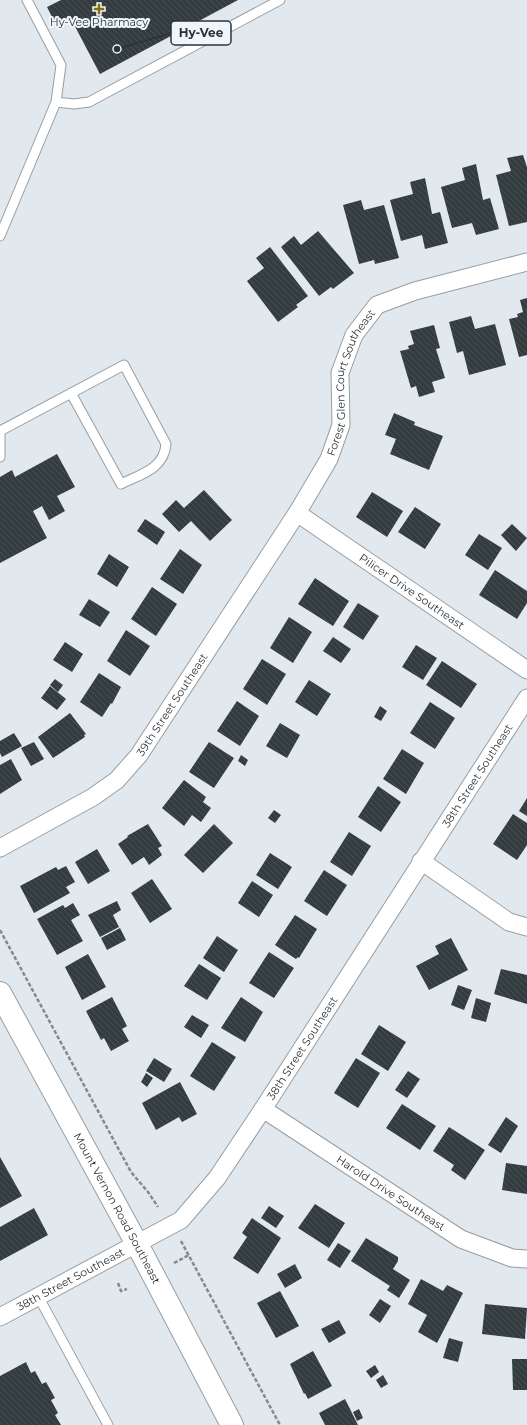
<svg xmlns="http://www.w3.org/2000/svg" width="527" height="1425" viewBox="0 0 527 1425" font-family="Montserrat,sans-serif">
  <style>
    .building { fill: url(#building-back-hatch) }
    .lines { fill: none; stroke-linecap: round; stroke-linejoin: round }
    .lane-casing { stroke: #979ea4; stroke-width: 11 }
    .street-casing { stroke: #979ea4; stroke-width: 19 }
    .primary-casing { stroke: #979ea4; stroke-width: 24 }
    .path { stroke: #848a8e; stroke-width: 2.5; stroke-dasharray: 4 2; stroke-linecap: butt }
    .lane { stroke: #fff; stroke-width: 9 }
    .street { stroke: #fff; stroke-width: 17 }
    .primary { stroke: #fff; stroke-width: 22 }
    .poi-dot { fill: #8a6c0c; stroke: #eef6fd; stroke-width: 1.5 }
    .labels { text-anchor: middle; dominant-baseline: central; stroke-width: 4; stroke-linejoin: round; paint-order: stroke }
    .poi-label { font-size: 11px; fill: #2f3235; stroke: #eef6fd }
    .street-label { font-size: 11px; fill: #2f3235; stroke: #eef6fd }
    .leader { fill: none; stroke: #2f3235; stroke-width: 1.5 }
    .callout-dot { fill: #2f3235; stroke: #eef6fd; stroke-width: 1.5 }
    .callout { fill: #eef6fd; stroke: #2f3235; stroke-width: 1.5 }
    .callout-label { font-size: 12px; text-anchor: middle; font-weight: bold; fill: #2f3235 }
  </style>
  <defs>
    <pattern id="building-back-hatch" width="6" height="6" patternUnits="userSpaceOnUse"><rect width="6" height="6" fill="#333c3e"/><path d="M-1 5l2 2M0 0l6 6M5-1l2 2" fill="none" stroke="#485052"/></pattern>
  </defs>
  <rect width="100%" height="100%" fill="#e1e9ef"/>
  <path class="building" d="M61,0H238L100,74L70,17L56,25L47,7Z
    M523,155L527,167V222L509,226L496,175L511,171L507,158Z
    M476,164L483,200L490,198L499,229L476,235L472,223L452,228L441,187L465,180L462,168Z
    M425,178L432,214L440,212L448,243L425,249L422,235L401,241L390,200L413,194L410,182Z
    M361,200L364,210L384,205L399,258L375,264L374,260L359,264L343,205Z
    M318,231L354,273L333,289L331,287L319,296L281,247L294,236L301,245Z
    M270,247L308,296L296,305L298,307L278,322L247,281L264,268L256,258Z
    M527,298V355L519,357L509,319L518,317L517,314L523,312L520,300Z
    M471,316L475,329L495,324L506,365L469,375L463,351L457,353L449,322Z
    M434,325L440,348L436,349L445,378L432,382L435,392L419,397L416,386L411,388L400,351L409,349L408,346L414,344L410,331Z
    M394,413L415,422L414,425L443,436L429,470L390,454L396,439L385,435Z
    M57,454L75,487L57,496L65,511L49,520L42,506L33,511L47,538L0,563V477L12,470L15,477Z
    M204,490L232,520L210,541L191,521L179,532L162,514L176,500L184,508Z
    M372,492L403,511L387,537L356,517Z
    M415,507L441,524L425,549L398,532Z
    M145,519L165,532L157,545L137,531Z
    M512,524L527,538L516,551L501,535Z
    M479,534L502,548L488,570L465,555Z
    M180,549L202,565L183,594L160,579Z
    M109,554L129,567L117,587L97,574Z
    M495,570L527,591V603L517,619L479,595Z
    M315,578L349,601L333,626L298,604Z
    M152,587L177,604L156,636L131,619Z
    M89,599L110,612L100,627L79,615Z
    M358,603L379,616L363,640L343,627Z
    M289,617L312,632L293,663L270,648Z
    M126,630L150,646L130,676L107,661Z
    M333,637L351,649L341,663L323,651Z
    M65,642L83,654L72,672L53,660Z
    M416,645L437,658L423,680L402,667Z
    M262,659L286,674L267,705L243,689Z
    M442,661L477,684L461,708L426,685Z
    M99,673L121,687L112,704L111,703L102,717L80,702Z
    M55,679L63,685L58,692L50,685Z
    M309,680L331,694L317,716L295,702Z
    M50,686L66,699L57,710L41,698Z
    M237,701L259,716L240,746L217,731Z
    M430,702L455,718L435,749L410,733Z
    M380,706L387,711L381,721L374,717Z
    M70,713L86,734L84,735L85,737L53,758L38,737Z
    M280,723L300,735L287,758L266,746Z
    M14,733L22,746L2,757L0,753V741Z
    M34,742L44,759L31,766L21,748Z
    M209,742L234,758L214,788L189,772Z
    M402,749L424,763L406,794L383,779Z
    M241,755L248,760L245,766L238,761Z
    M11,759L22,780L0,794V765Z
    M184,780L206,797L203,802L211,808L201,822L192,815L184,826L162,808Z
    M378,786L401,802L381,832L358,817Z
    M527,798V816L519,811Z
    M274,810L281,815L275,823L268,818Z
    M513,814L527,823V845L517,860L493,844Z
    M148,824L162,846L158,848L162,855L149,865L144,857L132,865L118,844L128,837L127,836Z
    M214,824L233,843L203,873L184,855Z
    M349,832L371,846L352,876L330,862Z
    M97,849L110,871L88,884L75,862Z
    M270,853L292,867L278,889L256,875Z
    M66,866L75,882L66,887L70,893L34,913L20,886L56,867L58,870Z
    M324,870L347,885L327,916L304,901Z
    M152,879L172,909L150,923L131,893Z
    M252,881L273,895L259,917L238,903Z
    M117,901L121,910L113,915L119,927L100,937L88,915Z
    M73,903L80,915L71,920L83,941L57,955L37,919L63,905L65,908Z
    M295,915L317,929L299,958L298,957L296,959L275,945Z
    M120,928L126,940L107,950L101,938Z
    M217,936L238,950L224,972L203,958Z
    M451,938L468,970L429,990L416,966L439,954L435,946Z
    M269,952L294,968L274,998L249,983Z
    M88,954L106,987L82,1000L65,967Z
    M199,964L221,978L207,1000L184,986Z
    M501,969L527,975V1004L494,994Z
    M458,985L472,990L464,1010L451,1005Z
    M112,997L127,1026L122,1029L129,1041L111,1051L104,1038L101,1040L86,1011Z
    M241,997L263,1012L245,1042L221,1028Z
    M476,998L491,1003L486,1022L471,1018Z
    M192,1015L209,1025L201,1038L184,1027Z
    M379,1025L406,1042L388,1071L361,1054Z
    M212,1042L236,1057L214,1091L190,1076Z
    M154,1058L172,1069L164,1082L146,1071Z
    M356,1058L380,1073L358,1108L334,1093Z
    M408,1071L420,1079L407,1098L395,1090Z
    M146,1073L153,1078L147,1087L141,1082Z
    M180,1082L197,1114L182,1122L179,1117L156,1130L142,1103Z
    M402,1104L436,1126L420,1150L386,1128Z
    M506,1117L518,1126L501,1153L488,1145Z
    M449,1127L485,1150L465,1180L451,1170L454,1165L433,1151Z
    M0,1157L22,1196L0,1208Z
    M506,1163L527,1166V1194L502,1190Z
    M315,1204L345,1223L329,1248L298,1228Z
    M269,1206L284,1216L276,1228L261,1218Z
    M34,1208L48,1235L0,1261V1227Z
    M252,1218L281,1238L258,1274L233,1258L247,1237L242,1233Z
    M366,1238L398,1257V1261L393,1269L410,1280L399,1298L387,1290L390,1286L351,1261Z
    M338,1243L351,1251L340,1268L327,1260Z
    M295,1264L302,1278L285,1288L277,1274Z
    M421,1279L443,1291L447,1285L463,1293L437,1343L418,1332L427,1315L408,1304Z
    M280,1291L299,1326L276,1338L257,1303Z
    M380,1299L391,1306L380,1323L369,1315Z
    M485,1304L527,1308L525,1339L482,1334Z
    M339,1320L346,1333L329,1343L321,1329Z
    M449,1338L463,1342L458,1362L443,1358Z
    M313,1351L332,1386L308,1399L305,1393L304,1394L290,1364Z
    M512,1359H527V1390H513Z
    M26,1362L31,1373L35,1371L42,1384L46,1382L55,1398L51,1400L58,1413L55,1415L61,1425H0V1376Z
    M375,1365L379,1372L371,1378L366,1371Z
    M383,1375L388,1384L381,1388L376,1380Z
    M345,1399L358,1425H325L319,1413Z
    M359,1409L363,1418L357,1421L353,1412Z"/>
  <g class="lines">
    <defs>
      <path id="lane" d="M56,102L74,104L89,102L280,0
        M0,236L56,102L61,65L27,0
        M0,457V431L124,365L166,444C164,469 141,474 121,484L71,393
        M38,1296L108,1425"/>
      <g id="street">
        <path id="s1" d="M297,513L527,670"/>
        <path id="s2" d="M0,848L93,797L117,780L139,755L297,513L329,459L341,425L340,373L354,335L377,305L415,291L527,262"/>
        <path d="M421,861L509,922L527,927"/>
        <path id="s3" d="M263,1109L461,1239L512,1258L527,1259"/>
        <path id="s4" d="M0,1317L181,1220L217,1178L263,1109L527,698"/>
      </g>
      <g id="primary">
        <path id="s5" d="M0,993L137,1244L232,1425"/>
      </g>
    </defs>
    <use href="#lane" class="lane-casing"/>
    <use href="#street" class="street-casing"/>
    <use href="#primary" class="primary-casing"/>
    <path class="path" d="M0,930L131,1172L148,1192L158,1207
      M181,1241L280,1425
      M174,1263L189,1255
      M118,1283L121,1291L127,1289"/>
    <use href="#lane" class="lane"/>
    <use href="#street" class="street"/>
    <use href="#primary" class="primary"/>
  </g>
  <path class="poi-dot" d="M97 3h4v4h4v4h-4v4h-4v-4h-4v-4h4z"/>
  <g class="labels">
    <g class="poi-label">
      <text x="99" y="22">Hy-Vee Pharmacy</text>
    </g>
    <g class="street-label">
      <text stroke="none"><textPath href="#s2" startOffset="602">Forest Glen Court Southeast</textPath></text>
      <text stroke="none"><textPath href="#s1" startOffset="139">Pilicer Drive Southeast</textPath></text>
      <text stroke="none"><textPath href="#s2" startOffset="229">39th Street Southeast</textPath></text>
      <text stroke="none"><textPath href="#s4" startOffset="740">38th Street Southeast</textPath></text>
      <text stroke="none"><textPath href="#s4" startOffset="416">38th Street Southeast</textPath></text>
      <text stroke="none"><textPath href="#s3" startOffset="153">Harold Drive Southeast</textPath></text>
      <text stroke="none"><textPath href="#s5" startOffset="245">Mount Vernon Road Southeast</textPath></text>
      <text stroke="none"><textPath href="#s4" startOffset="80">38th Street Southeast</textPath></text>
    </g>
  </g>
  <path class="leader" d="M117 49L171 33"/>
  <circle class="callout-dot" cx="117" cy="49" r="4"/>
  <rect class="callout" x="171" y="21" width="60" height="24" rx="4"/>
  <g class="callout-label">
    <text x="201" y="37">Hy-Vee</text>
  </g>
</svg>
